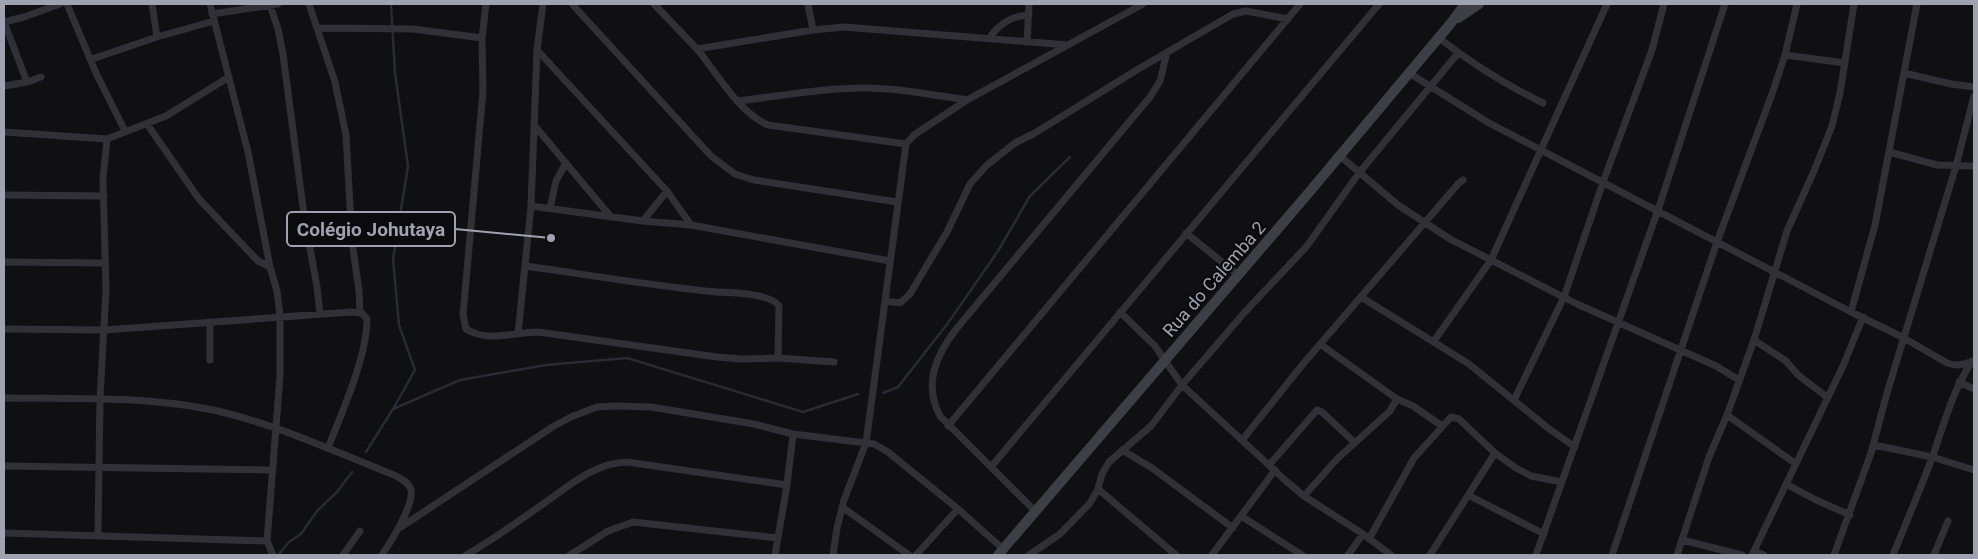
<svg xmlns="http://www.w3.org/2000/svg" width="1978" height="559" viewBox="0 0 1978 559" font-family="Roboto,sans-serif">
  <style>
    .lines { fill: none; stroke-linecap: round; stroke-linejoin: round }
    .stream { stroke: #262b34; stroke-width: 2.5 }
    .minor { stroke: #313036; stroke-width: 7 }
    .secondary { stroke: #3e3f46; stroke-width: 10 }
    .labels { text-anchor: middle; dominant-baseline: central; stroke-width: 4.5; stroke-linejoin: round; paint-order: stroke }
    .street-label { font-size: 18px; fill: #a0a2b2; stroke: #0b0a0c }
    .leader { fill: none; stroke: #a0a2b2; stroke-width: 2 }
    .callout-dot { fill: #a0a2b2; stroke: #0b0a0c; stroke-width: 2 }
    .callout { fill: #0b0a0c; stroke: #a0a2b2; stroke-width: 2 }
    .callout-label { font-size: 19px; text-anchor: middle; font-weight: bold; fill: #a0a2b2 }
  </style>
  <rect width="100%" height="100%" fill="#100f11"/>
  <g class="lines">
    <path class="stream" d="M391,4L395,73L408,166L393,259L399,325L415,370L393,409
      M883,393L898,387L948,323L998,251L1030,196L1070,157
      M366,452L393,409L460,380L546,365L627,358L803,412L858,394
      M278,555L289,542L301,534L317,511L337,492L352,472"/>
    <path class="minor" d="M67,4L96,73L125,131
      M152,4L157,37
      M210,4L248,152L270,267L277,291L280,316V376L267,541L273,555
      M309,4L335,82L346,135L352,241L359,291L360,313
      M486,4L482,38L483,91L463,315L466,329C489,343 513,332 538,332L717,357L741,359L778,358
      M572,4L711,156L735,174L754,180L897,202
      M654,4C668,19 683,34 697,49C717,73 739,113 768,125L906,144
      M808,4L813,30
      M270,5L278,29L283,54L304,215L317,287L320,314
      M212,14L278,4
      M4,22L27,82
      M4,22L24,17L60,4
      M318,28L413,29L482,38
      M989,38C1000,24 1010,16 1029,15
      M1439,38C1471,63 1506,85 1543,103
      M1027,42L1029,4
      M697,49L813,30L844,27L1068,45
      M537,50L667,191L691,225
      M1785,55L1845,63
      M92,59L157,37L214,21
      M1409,73L1489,123L1851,312L1904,338L1947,363C1958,367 1964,364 1974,361
      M1904,73L1951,84L1974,87
      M4,86L27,82L41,77
      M738,101C780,96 822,88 864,88C899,88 933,95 967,100
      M147,124L199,199L258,261L270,267
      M534,125L611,217
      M4,132L107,139L166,116L229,77
      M1889,152L1937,165L1974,166
      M1340,156L1398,205L1450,239L1577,304L1716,366L1739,380
      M4,195L104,196
      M531,206L643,221L691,225L890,261
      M550,208L556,181L566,163
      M643,221L667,191
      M1186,233L1238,275
      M4,262L105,263
      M526,266C589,275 653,286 717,292C732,293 770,293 779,306L778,358L834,362
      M1361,297L1469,364L1548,428L1575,447
      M885,301L900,303L910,294L923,272L947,232L970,184L986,166L1015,143L1035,133L1135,71L1233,14L1246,11L1288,19
      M1120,312L1155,346L1182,385L1286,481L1304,496L1363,534L1391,555
      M1851,312L1875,225L1917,4
      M4,329L105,330L351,312L362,313L367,319C367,357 342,412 328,448
      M518,334L531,206L537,50L543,4
      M1754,340L1786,361L1798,375L1827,397
      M1434,341L1491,260L1607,4
      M210,360V322
      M1959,382L1974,389
      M4,398C72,399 141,396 208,409C272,422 333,451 394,475C400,478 409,482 411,490C414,505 391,542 382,555
      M1397,399L1413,406L1442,426
      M1514,400L1564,297L1603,182L1652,50L1664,4
      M1727,415L1796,464
      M948,426L1300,4
      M1243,439L1303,364L1458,184L1463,180
      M1874,445L1932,457L1974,470
      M1122,450L1152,468L1233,528
      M1270,464L1317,410L1322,412L1354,442
      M4,466L272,470
      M991,467L1379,4
      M1786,484L1816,500L1850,515
      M1098,489L1176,555
      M1468,495L1544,534
      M1304,496L1337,459L1390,411L1397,399L1320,344
      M842,507L909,555
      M1036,512L940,416C923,384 936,355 957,328L1150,97L1160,81L1167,52
      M1241,516L1302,555
      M401,527L554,426L573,416L597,407L616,406L651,407L754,424L793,434L874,444L888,452L958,509L1003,549
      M4,533L267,541
      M98,535L100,399L106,290L103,179L107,139
      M1369,539L1414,458L1451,417L1459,419L1495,453L1516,468L1531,476L1562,482
      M1682,540L1742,555
      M1754,551L1764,555
      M343,555L360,531
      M466,555C493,540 517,522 543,504C569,486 594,463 627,462L787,485
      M570,555L608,531L633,522L778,538
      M775,555L787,485L793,434
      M833,555L837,528L844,500L866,443L906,144L914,135L967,100L1143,4
      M916,555L958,509
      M1029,555L1060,534L1090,503L1098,489L1102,474L1109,462L1151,426L1182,385L1244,313L1307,246L1359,173L1458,53
      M1212,555L1275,470
      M1348,555L1363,534
      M1430,555L1495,453
      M1536,555L1658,210L1725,4
      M1612,555L1717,242L1772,94L1785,55L1797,4
      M1677,555L1709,457L1727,415L1754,340L1787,231L1814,171L1832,126L1840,93L1854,4
      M1752,555L1843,366L1863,317
      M1834,555L1871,453L1887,393L1956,166L1974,96
      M1893,555C1906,523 1920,490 1932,458C1944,424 1952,392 1972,361
      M1934,555L1948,521"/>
    <path class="secondary" d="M1458,18L1479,4
      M998,555L1306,196L1451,23L1465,4"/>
  </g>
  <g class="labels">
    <g class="street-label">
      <text transform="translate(1214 279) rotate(-49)">Rua do Calemba 2</text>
    </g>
  </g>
  <path class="leader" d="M551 238L455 229"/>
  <circle class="callout-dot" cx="551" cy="238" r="5"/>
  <rect class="callout" x="287" y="212" width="168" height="34" rx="5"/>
  <g class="callout-label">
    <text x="371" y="236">Colégio Johutaya</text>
  </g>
  <rect width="1978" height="559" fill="none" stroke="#a0a2b2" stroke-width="10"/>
</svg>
